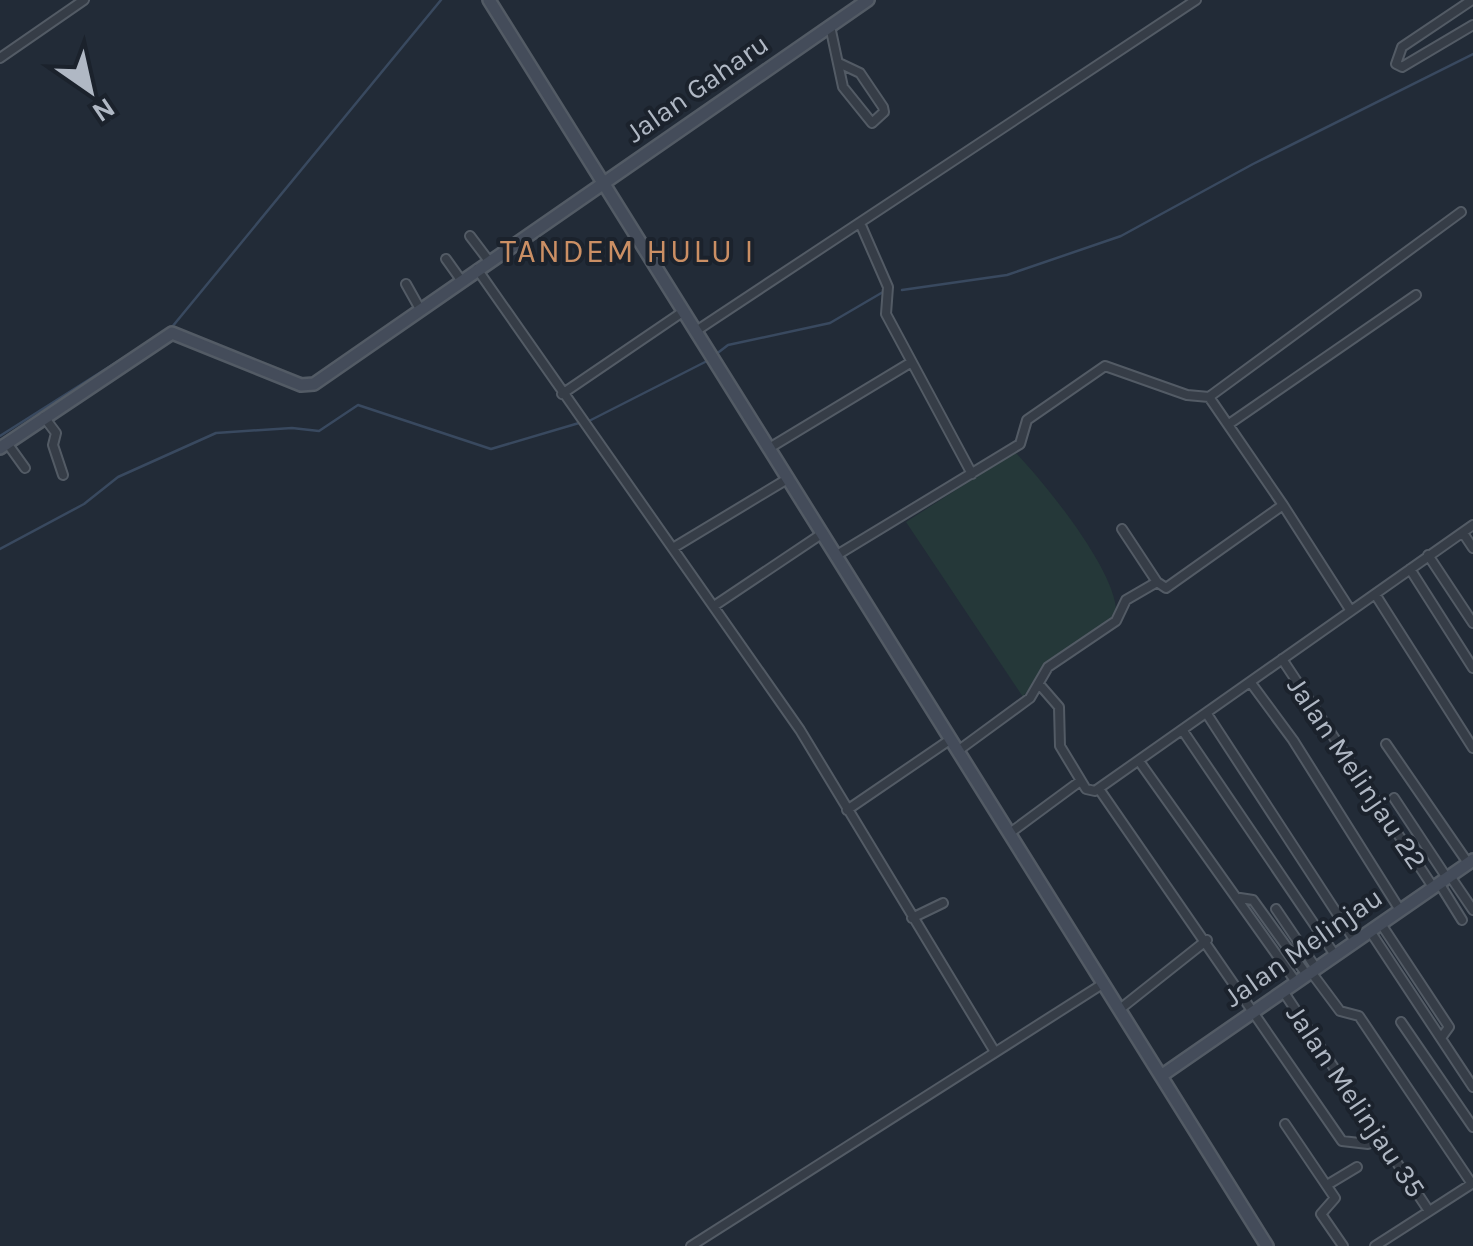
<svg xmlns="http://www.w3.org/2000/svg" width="1473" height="1246" viewBox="0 0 1473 1246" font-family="Karla,sans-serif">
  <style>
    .green { fill: #253839 }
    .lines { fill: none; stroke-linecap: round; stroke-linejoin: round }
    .stream { stroke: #39495f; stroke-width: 2.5 }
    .street-casing { stroke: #535b65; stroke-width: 12 }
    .secondary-casing { stroke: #535b65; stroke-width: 16 }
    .street { stroke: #363d47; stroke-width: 8 }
    .secondary { stroke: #444c5a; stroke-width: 11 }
    .labels { text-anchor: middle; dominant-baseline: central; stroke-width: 8; stroke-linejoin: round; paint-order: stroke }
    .street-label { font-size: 28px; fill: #b0b8c4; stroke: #1b222c }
    .quarter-label { font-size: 32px; letter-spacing: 2.5px; fill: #cb8f64; stroke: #1b222c }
  </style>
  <rect width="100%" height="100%" fill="#222b37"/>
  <path class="green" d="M1015,452C1044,482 1121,576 1116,616L1043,669L1023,697L906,522Z"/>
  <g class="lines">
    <path class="stream" d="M902,290L1007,275L1121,236L1253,164L1473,54
      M172,327L441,0
      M715,355L728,345L830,323L883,292
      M587,422L709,360
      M0,436L161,334
      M0,549L84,504L118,477L216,433L292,428L319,431L358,405L491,449L579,423"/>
    <defs>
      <path id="street" d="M1472,0L1402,47L1396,64L1402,67L1473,25
        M830,26L843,87L872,123L884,112L883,107L860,73L841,64
        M0,58L84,0
        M860,223L888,287L886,314L972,474
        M470,236L489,261
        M446,259L461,280
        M477,269L800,730L995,1052
        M406,284L420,309
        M696,331L1196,0
        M562,394L684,311
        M44,417L56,433L53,445L63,475
        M1229,424L1416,295
        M7,443L25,468
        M771,447L910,363
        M1283,505L1349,608
        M1122,529L1157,582L1166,588L1283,505L1209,397
        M1463,533L1473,548
        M673,548L789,478
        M837,555L1020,444L1027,420L1105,366L1187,395L1209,397L1461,212
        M1428,555L1473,623
        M1410,569L1473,668
        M1375,594L1473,748
        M714,606L823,533
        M1282,659L1433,887
        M1251,683L1293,740L1400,910
        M1039,684L1059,707L1060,746L1086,789L1095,791L1473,525
        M1207,714L1355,941
        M1183,731L1335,955
        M1386,744L1468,863
        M959,750L1030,698L1048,667L1116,621L1126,600L1157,582
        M1139,761L1296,982
        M1099,789L1342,1141L1368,1144L1381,1137
        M1394,798L1447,878
        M847,810L951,739
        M1010,833L1079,782
        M1450,876L1473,910
        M1439,883L1462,920
        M1240,898L1253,900L1307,975
        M1276,909L1316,968
        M912,918L943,903
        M1381,924L1449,1027L1441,1038
        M1370,931L1473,1087
        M1311,972L1340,1011L1359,1016L1472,1184
        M1283,991L1429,1211
        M1120,1009L1207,940
        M1401,1022L1473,1127
        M1285,1124L1335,1198L1321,1214L1343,1246
        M1327,1185L1357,1167
        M691,1246L1104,983
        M1375,1246L1473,1183"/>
      <path id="secondary" d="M489,0L1267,1246
        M0,448L172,333L301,385L314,384L868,0
        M1161,1076L1473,860"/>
    </defs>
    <use href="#street" class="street-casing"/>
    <use href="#secondary" class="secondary-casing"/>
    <use href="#street" class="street"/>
    <use href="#secondary" class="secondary"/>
  </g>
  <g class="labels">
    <g class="street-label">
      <text transform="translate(697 88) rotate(-35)">Jalan Gaharu</text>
      <text transform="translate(1357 773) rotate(56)">Jalan Melinjau 22</text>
      <text transform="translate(1303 947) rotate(-35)">Jalan Melinjau</text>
      <text transform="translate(1356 1101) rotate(56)">Jalan Melinjau 35</text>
    </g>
    <g class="quarter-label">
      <text x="628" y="251">TANDEM HULU I</text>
    </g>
  </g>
  <g transform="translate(90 90) rotate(146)" stroke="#1b222c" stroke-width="8" paint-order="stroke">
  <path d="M0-8L18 38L0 25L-18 38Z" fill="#b0b8c4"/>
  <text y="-15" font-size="28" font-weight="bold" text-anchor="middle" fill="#b0b8c4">N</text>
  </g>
</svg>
